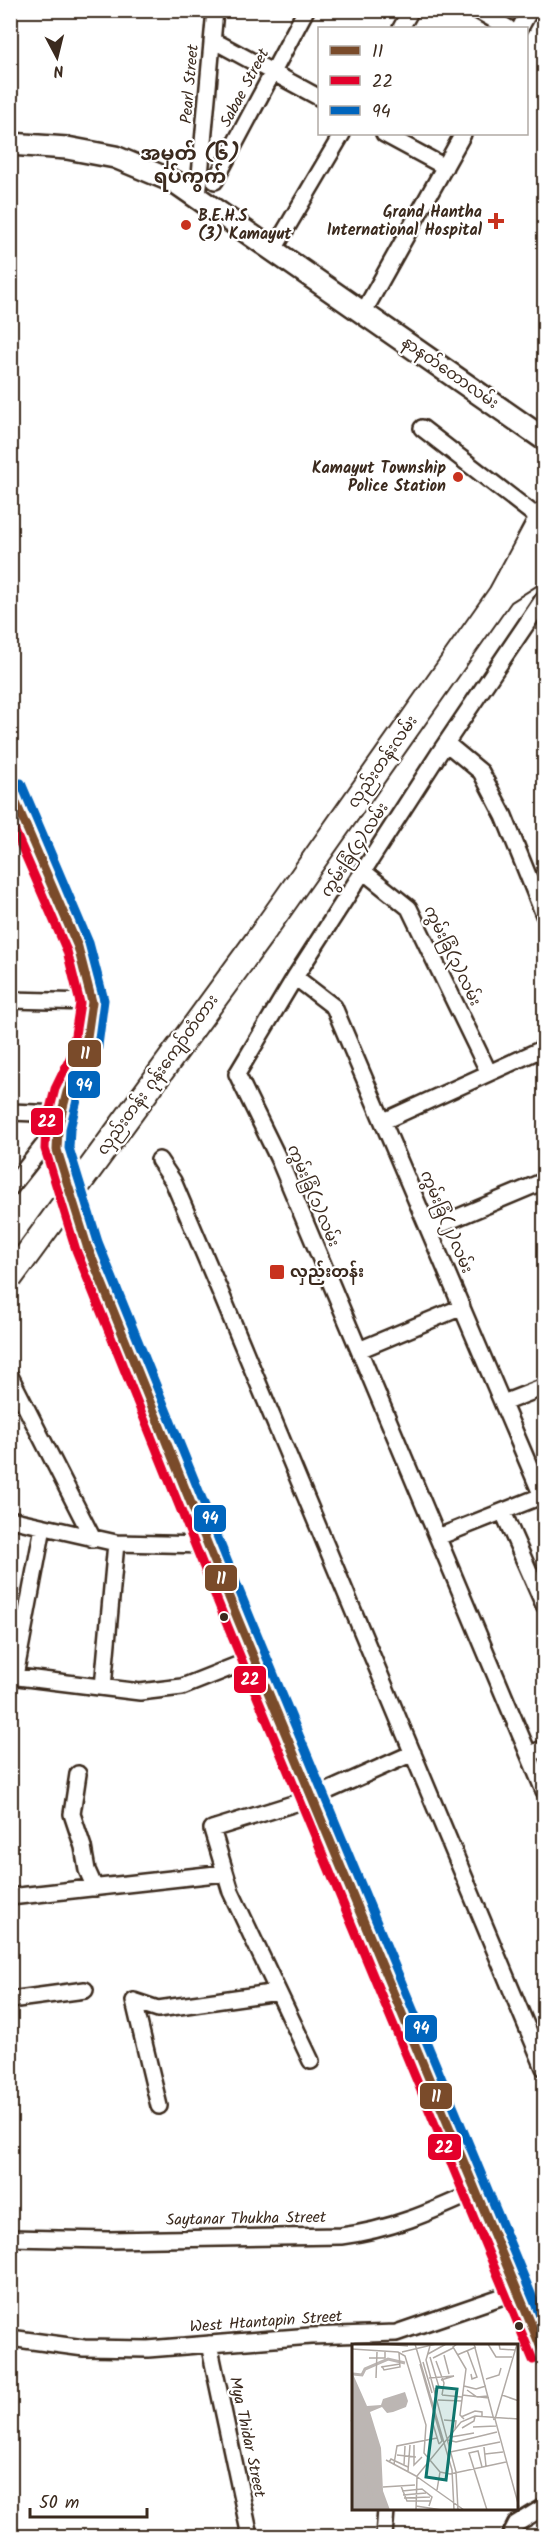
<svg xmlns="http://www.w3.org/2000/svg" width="555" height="2547" viewBox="0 0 555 2547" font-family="Kalam,'Noto Sans Myanmar',sans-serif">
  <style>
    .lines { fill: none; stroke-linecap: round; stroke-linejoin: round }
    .street-casing { stroke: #3b2a1e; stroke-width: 20 }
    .secondary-casing { stroke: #3b2a1e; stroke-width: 26 }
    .primary-casing { stroke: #3b2a1e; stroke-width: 28 }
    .street { stroke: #fff; stroke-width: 15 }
    .secondary { stroke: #fff; stroke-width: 21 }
    .primary { stroke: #fff; stroke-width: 24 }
    .primary-bridge-casing { stroke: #3b2a1e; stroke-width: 28; stroke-linecap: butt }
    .primary-bridge { stroke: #fff; stroke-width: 24 }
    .bus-1-casing { stroke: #fff; stroke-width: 14 }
    .bus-2-casing { stroke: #fff; stroke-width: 14 }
    .bus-3-casing { stroke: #fff; stroke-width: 14 }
    .bus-1 { stroke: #7a4b2a; stroke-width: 9 }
    .bus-2 { stroke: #e4002b; stroke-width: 9 }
    .bus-3 { stroke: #0065bd; stroke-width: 9 }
    .poi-dot { fill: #c8321e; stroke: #fff; stroke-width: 2 }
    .bus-dot { fill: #3b2a1e; stroke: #fff; stroke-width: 2 }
    .labels { text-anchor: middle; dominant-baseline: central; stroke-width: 4.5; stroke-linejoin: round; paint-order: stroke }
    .street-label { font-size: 16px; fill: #3b2a1e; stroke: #fff }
    .poi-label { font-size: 16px; font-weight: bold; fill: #3b2a1e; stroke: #fff; text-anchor: end }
    .quarter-label { font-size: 20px; font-weight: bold; fill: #3b2a1e; stroke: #fff }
    .inset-river { fill: none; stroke: #bcb6b3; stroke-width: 3 }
    .inset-road { fill: none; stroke: #b1aaa5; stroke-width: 1.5 }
    .view { fill: #0f766e; fill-opacity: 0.15; stroke: #0f766e; stroke-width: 3 }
    .inset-edge { fill: none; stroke: #3b2a1e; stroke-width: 3 }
    .line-badge { stroke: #fff; stroke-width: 2 }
    .badge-label { font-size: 16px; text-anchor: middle; font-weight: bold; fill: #fff }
  </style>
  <rect width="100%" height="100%" fill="#fff"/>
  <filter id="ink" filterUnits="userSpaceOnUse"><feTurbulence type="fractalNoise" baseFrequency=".0167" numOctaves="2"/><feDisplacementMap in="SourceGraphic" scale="12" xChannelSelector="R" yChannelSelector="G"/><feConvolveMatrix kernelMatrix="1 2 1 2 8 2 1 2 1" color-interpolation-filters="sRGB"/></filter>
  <g filter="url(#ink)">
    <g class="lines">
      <defs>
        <path id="street" d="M477,10L508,28
          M401,28L411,10
          M520,28L530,10
          M220,44L320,98
          M384,134L445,167
          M215,181L306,10
          M198,197L215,10
          M273,251L342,134
          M363,313L463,134
          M422,428L541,520
          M544,598L440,752L295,977L237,1074L280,1162L544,1791
          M446,743L481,772L504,816L544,915
          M363,871L409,908L489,1073
          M295,977L334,1007L542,1496
          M10,1000L92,1002
          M10,1112L61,1114
          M384,1121L544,1048
          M159,1160L173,1181L219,1289L544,2068
          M10,1188L58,1127
          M430,1229L544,1181
          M359,1350L462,1307
          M10,1376L93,1539
          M503,1403L544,1387
          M503,1512L544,1605
          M10,1519L116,1543L207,1545
          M438,1537L544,1495
          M10,1676L140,1692L182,1687L255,1658
          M15,1676L43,1527
          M103,1687L116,1543
          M529,1755L544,1748
          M78,1774L72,1814L83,1847L87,1870L95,1888
          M10,1897L225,1873
          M10,2000L85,1990
          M134,2001L158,2009L278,1992
          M134,2001L159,2106
          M311,2061L231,1892L212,1829L312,1798L413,1753
          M10,2238L108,2240L341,2236C390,2230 431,2212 475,2192
          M10,2338L84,2348L148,2349L311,2336L396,2333L518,2291
          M209,2344L250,2536
          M384,2536L386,2510
          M510,2536L516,2524L544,2507"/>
        <path id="secondary" d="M10,144L67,148L115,157L175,182L544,439
          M10,788L78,947L92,1002L84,1058L67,1092L58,1127L57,1150L87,1246L239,1622L544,2355"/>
        <path id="primary" d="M503,592L536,571L544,559
          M264,931L501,594L544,514"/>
      </defs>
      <use href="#street" class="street-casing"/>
      <use href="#secondary" class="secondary-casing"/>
      <use href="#primary" class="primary-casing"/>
      <use href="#street" class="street"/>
      <use href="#secondary" class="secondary"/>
      <use href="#primary" class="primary"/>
      <defs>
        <path id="primary-bridge" d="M10,1278L264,931"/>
      </defs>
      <use href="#primary-bridge" class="primary-bridge-casing"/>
      <use href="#primary-bridge" class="primary-bridge"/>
      <defs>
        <path id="bus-1" d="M10,789L78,947L92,1002L84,1058L67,1092L58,1127L57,1150L87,1246L239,1622L544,2355"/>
        <path id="bus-2" d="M10,820L67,951L80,1003L72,1054L55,1089L46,1125L45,1149L76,1250L228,1627L533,2360"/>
        <path id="bus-3" d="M21,783L89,943L104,1000L96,1061L78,1096L70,1129L69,1148L98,1242L250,1617L544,2325"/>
      </defs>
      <use href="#bus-1" class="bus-1-casing"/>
      <use href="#bus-2" class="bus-2-casing"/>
      <use href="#bus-3" class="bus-3-casing"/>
      <use href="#bus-1" class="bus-1"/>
      <use href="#bus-2" class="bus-2"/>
      <use href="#bus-3" class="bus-3"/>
    </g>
  </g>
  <g class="poi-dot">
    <path d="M493 212h6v6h6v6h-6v6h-6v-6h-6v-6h6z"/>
    <circle cx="186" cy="225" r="6"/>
    <circle cx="458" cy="477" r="6"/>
    <rect x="269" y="1264" width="16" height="16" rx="3"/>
  </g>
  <g class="bus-dot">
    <circle cx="224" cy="1617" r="5"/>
    <circle cx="519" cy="2326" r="5"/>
  </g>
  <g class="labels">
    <g class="street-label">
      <text transform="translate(190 84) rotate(-85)">Pearl Street</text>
      <text transform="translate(245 88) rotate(-62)">Sabae Street</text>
      <text transform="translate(450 373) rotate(35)">နာနတ်တောလမ်း</text>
      <text transform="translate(383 762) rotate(-55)">လှည်းတန်းလမ်း</text>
      <text transform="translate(355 850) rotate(-57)">ကွမ်းခြံ(၄)လမ်း</text>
      <text transform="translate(452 956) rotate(64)">ကွမ်းခြံ(၃)လမ်း</text>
      <text transform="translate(158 1075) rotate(-54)">လှည်းတန်း ဂုန်းကျော်တံတား</text>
      <text transform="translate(313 1196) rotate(67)">ကွမ်းခြံ(၁)လမ်း</text>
      <text transform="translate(446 1222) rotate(67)">ကွမ်းခြံ(၂)လမ်း</text>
      <text transform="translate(246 2219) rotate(-1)">Saytanar Thukha Street</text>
      <text transform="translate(266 2322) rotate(-4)">West Htantapin Street</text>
      <text transform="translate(247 2437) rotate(78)">Mya Thidar Street</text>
    </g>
    <g class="poi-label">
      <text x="482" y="212">Grand Hantha<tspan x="482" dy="18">International Hospital</tspan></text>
      <text x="198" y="216" text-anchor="start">B.E.H.S<tspan x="198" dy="18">(3) Kamayut</tspan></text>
      <text x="446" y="468">Kamayut Township<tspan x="446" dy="18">Police Station</tspan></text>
      <text x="290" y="1272" text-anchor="start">လှည်းတန်း</text>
    </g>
    <g class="quarter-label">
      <text x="190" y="155">အမှတ် (၆)<tspan x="190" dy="23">ရပ်ကွက်</tspan></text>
    </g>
  </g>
  <g transform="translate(352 2344)">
    <rect width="166" height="166" fill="#fff"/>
    <path d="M0,28L15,62L29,61L31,55L53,48L56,57L54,63L41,68L35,69L30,63L18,68L29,104L31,147L38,166H0Z" fill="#bcb6b3"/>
    <path class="inset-river" d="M1,30L10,31L13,25L36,15L53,19M0,76L23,166"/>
    <path class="inset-road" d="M32,0L56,2M63,0L100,126L102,166M105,0L101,3L114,25L108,71L112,75M122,0L142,76M136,0L144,13H160M147,0L148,5L163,6M165,0L143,75L167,163M78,2L74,16L104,128L106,166M0,5L46,8L53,12L74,81L72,109L88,128L98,130L154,118M115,6L125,33L120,35L119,30M50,8L84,0M76,10L94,0M92,11L97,30M105,11L124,3M78,13L87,43L83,45M17,14H33V7M81,14L101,4M84,17L92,39L90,51M71,18L80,49M68,20L90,97L87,100M30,22L32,26L48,23L47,9M29,23L48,20M24,34L25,8M77,34L102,32L89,36M134,35L147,31L149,24M112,42L124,45L134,42M115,46L125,53L136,52M90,51L110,53M110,51L137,54M150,51L167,57M86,56L110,57M109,73L123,67L130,68V73M92,76L104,77L103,85M81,80L87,100M121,83L144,82M110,84L122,77L123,72M99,93L122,89M96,96L104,98L145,88M62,101V121L70,113M132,103L134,122M98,108L148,98M133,110L151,108M45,111L64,113M34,116L64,132M37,118L39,115L56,123M42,120L45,102L85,94M52,121L53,102M130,123L126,107L117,109L135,166M56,127L58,101M64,132L112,166M49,142L55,157H78M31,143L63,141M85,146L88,128M50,147L70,145L80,153L77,162M51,151L74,149M52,154L78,153M64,162L90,166M64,166L65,132L109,78L123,72L167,75"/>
    <path class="view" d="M85,43L105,45L94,136L74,133Z"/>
    <rect width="166" height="166" class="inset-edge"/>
  </g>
  <g class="line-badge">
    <rect x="67" y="1039" width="35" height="29" rx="6" fill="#7a4b2a"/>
    <rect x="67" y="1070" width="34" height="29" rx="6" fill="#0065bd"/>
    <rect x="30" y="1107" width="34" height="29" rx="6" fill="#e4002b"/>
    <rect x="193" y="1504" width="34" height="29" rx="6" fill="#0065bd"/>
    <rect x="204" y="1564" width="34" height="28" rx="6" fill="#7a4b2a"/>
    <rect x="233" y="1665" width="34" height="29" rx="6" fill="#e4002b"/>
    <rect x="404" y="2014" width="34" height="29" rx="6" fill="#0065bd"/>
    <rect x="419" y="2082" width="34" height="28" rx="6" fill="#7a4b2a"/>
    <rect x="427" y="2133" width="35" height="28" rx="6" fill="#e4002b"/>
  </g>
  <g class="badge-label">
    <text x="85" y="1059">11</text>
    <text x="84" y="1091">94</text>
    <text x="47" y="1127">22</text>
    <text x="210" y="1524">94</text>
    <text x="221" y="1584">11</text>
    <text x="250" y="1685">22</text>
    <text x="421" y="2034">94</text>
    <text x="436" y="2102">11</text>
    <text x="444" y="2153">22</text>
  </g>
  <rect width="555" height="2547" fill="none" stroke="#fff" stroke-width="36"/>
  <rect x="18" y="18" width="519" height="2511" fill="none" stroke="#3b2a1e" stroke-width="2" filter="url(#ink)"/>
  <rect x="318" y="27" width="210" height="108" fill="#ffffff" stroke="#b1aaa5" stroke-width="1.5"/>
  <rect x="330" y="46" width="30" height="9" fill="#7a4b2a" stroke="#b1aaa5" stroke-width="1.5"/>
  <text x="372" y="57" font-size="18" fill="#3b2a1e">11</text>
  <rect x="330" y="76" width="30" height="9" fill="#e4002b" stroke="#b1aaa5" stroke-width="1.5"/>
  <text x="372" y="87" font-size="18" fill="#3b2a1e">22</text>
  <rect x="330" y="106" width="30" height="9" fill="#0065bd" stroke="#b1aaa5" stroke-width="1.5"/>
  <text x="372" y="117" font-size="18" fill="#3b2a1e">94</text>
  <g transform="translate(57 57) rotate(173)" stroke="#ffffff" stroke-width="4.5" paint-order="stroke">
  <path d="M0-4.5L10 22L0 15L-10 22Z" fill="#3b2a1e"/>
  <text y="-9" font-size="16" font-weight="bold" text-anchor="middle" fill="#3b2a1e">N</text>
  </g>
  <path d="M30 2508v9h117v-9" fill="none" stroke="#3b2a1e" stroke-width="3"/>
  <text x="39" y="2508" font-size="18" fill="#3b2a1e" stroke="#ffffff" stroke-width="4.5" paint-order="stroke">50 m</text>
</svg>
